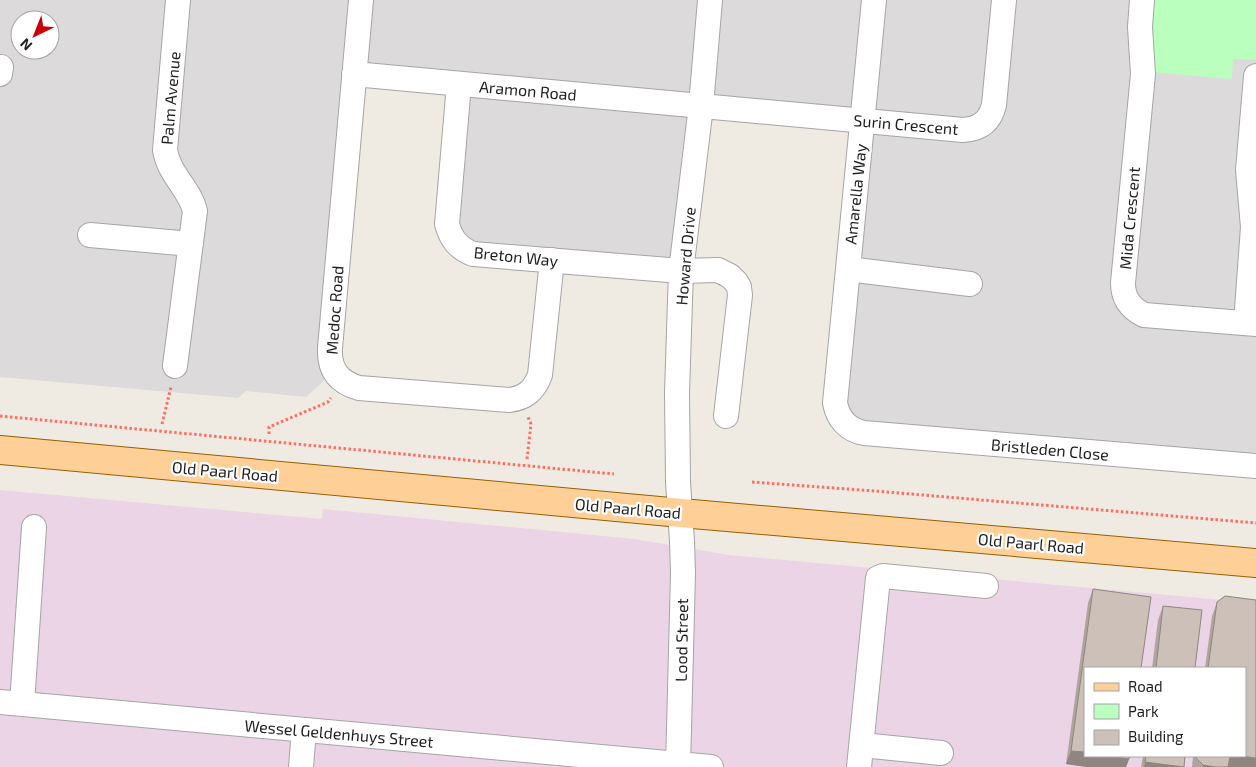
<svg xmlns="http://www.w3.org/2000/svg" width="1256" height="767" viewBox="0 0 1256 767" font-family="'Exo 2',sans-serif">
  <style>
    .residential { fill: #dcdada; fill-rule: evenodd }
    .industrial { fill: #ead4e6; fill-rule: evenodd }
    .park { fill: #baffbd }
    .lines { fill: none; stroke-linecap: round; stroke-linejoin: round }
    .minor-casing { stroke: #a5a5a5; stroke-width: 26 }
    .major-casing { stroke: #976000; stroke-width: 30 }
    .path { stroke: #ff6e64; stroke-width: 3; stroke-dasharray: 2.5 2.5; stroke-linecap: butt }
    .minor { stroke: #fff; stroke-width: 24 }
    .major { stroke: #ffcf98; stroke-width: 28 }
    .wall { fill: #afa59e }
    .shaded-wall { fill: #8f8681 }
    .building { fill: #ccc0b8; stroke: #8f8681 }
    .labels { text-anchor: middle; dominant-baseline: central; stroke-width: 4.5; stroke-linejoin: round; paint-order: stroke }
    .street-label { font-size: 16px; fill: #1e1e1e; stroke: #fff }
  </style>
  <rect width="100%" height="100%" fill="#f0ebe2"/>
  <path class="residential" d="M0,0H1256V467L844,424L861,123L702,107L683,267L457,244L460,85L358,77L335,371L306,397L246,391L238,398L0,377ZM20,20H50V50H20Z"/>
  <path class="industrial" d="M0,490L322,519L323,509L634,539L729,555L1256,603V767H0ZM1085,668H1245V756H1085Z"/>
  <path class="park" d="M1151,0H1256V60L1233,59L1232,79L1151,72Z"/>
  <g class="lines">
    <defs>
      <path id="minor" d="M361,0L330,348C329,369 338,382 359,388L509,400C525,398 534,391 540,375L552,260
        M874,0L835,403C838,419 848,430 864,433L1256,466
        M1142,0L1140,27L1143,74L1123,283C1123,298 1130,308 1144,315L1256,324
        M0,74L1,67
        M354,74L963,130C980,129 990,121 994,105L1004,0
        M459,84L447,224C451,239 458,248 473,254L681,271L718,270L730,276L736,282L739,287L740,295L726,416
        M90,235L191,244
        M848,269L970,284
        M1246,323L1253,227L1248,170L1256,76
        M175,366L195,211C190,189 169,175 165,150L178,0
        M0,702L711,767
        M22,704L34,527
        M862,745L941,753
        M301,767L304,730
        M678,767L683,573L682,541L678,482L677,392L681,271L701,106L710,0
        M859,767L878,578L883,576L986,586"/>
      <path id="major" d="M0,450L681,513L1256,563"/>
    </defs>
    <use href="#minor" class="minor-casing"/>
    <use href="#major" class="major-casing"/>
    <path class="path" d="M0,416L614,474
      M162,424L171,387
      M269,434V427L328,402L331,398
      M527,459L531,424L528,417
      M752,482L875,491L1256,523"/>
    <use href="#minor" class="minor"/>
    <use href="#major" class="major"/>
  </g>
  <path class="wall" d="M1093,589L1129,759L1126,767H1087L1066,764L1088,603Z
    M1225,596L1256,600V767H1192L1193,756H1245V668H1205L1212,616L1217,602Z
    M1163,606L1195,668H1152L1158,620Z
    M1143,756H1185L1184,767H1141Z"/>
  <path class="shaded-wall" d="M1071,751L1085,752V756H1108L1129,759L1126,767H1087L1066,764Z
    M1230,756H1241L1256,758V767H1226Z
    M1145,762L1184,767H1144Z
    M1203,765L1216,767H1202Z"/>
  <path class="building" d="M1093,589L1151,597L1141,668H1085V752L1071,751Z
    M1225,596L1256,600V758L1241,756H1245V668H1208L1217,602Z
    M1163,606L1202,610L1195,668H1156Z
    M1108,756H1130L1129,759Z
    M1146,756H1185L1184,767L1145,762Z
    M1197,756H1230L1228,767H1216L1203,765L1196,758Z"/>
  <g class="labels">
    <g class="street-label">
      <text transform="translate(528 90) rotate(5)">Aramon Road</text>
      <text transform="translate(170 98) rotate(-85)">Palm Avenue</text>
      <text transform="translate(906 124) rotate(5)">Surin Crescent</text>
      <text transform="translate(855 194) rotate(-84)">Amarella Way</text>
      <text transform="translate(1129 218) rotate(-85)">Mida Crescent</text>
      <text transform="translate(516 256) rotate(6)">Breton Way</text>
      <text transform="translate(685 256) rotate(-85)">Howard Drive</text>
      <text transform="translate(334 310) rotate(-86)">Medoc Road</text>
      <text transform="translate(1050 449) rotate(5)">Bristleden Close</text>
      <text transform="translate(225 471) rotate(5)">Old Paarl Road</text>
      <text transform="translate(628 508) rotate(5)">Old Paarl Road</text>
      <text transform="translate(1031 543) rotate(5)">Old Paarl Road</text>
      <text transform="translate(681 640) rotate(-89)">Lood Street</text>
      <text transform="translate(339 733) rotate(5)">Wessel Geldenhuys Street</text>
    </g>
  </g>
  <rect x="1084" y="667" width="162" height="90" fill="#ffffff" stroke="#a5a5a5"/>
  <rect x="1094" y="683" width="25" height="8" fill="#ffcf98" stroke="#a5a5a5"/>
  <text x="1128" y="692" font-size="15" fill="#1e1e1e">Road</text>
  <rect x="1094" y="704" width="25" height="15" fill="#baffbd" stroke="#a5a5a5"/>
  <text x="1128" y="717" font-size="15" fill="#1e1e1e">Park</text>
  <rect x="1094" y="730" width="25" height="15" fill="#ccc0b8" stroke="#a5a5a5"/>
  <text x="1128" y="742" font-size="15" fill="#1e1e1e">Building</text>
  <g transform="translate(35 35) rotate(223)"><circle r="24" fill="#ffffff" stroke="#a5a5a5"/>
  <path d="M0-4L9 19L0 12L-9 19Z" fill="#cb0007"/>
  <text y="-8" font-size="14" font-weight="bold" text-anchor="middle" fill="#1e1e1e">N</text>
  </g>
</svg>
